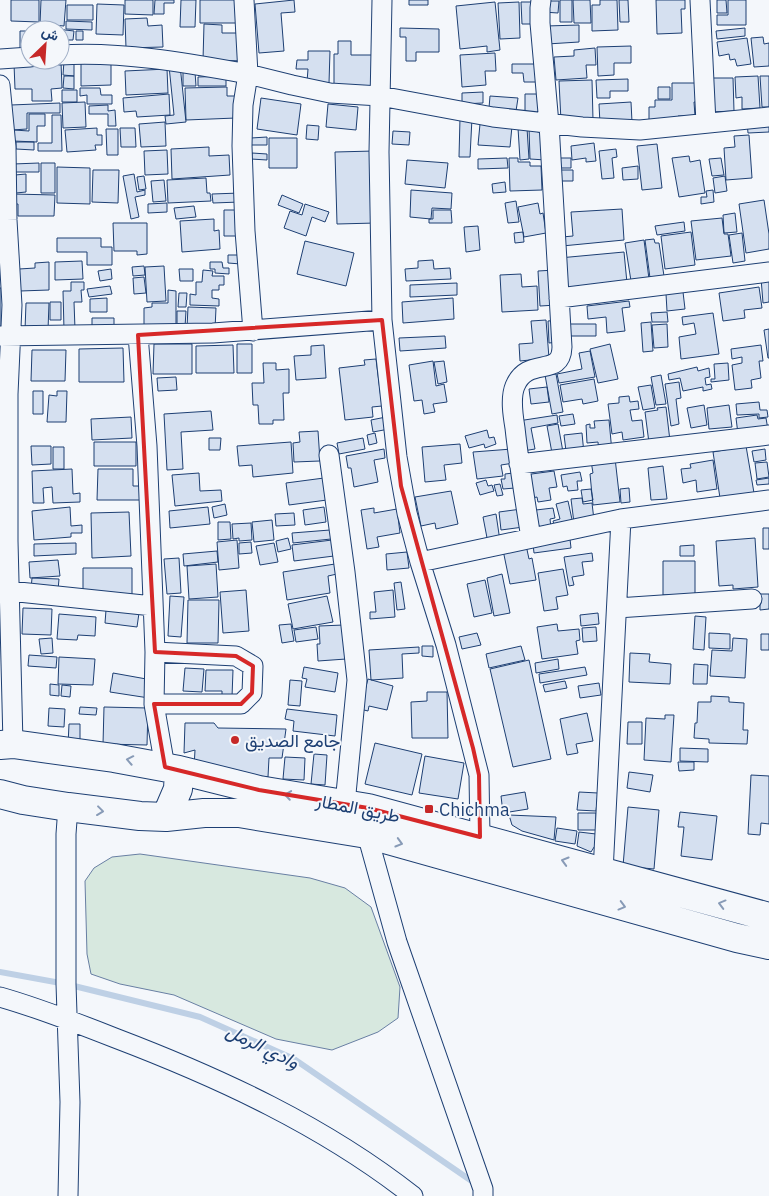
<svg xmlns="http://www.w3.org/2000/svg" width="769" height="1196" viewBox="0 0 769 1196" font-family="'IBM Plex Sans',Vazirmatn,sans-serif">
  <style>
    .green { fill: #d7e8df; stroke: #687fa3 }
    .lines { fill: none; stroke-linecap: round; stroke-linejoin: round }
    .stream { stroke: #bed0e5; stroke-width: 6 }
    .building { fill: #d5e0f0; stroke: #1d3f73 }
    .minor-casing { stroke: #1d3f73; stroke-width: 21 }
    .primary-casing { stroke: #1d3f73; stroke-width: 30 }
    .minor { stroke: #f4f7fb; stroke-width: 19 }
    .primary { stroke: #f4f7fb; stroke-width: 28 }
    .oneway { stroke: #889bb7 }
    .marked { fill: none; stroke: #d62828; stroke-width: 4; stroke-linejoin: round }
    .poi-dot { fill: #c62828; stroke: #f4f7fb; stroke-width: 2 }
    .labels { text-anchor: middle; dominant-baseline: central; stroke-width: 4; stroke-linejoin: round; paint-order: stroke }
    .poi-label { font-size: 18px; fill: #1d3f73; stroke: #f4f7fb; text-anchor: start }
    .street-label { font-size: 18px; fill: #1d3f73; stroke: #f4f7fb }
    .water-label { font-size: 19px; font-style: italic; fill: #1d3f73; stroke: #f4f7fb }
  </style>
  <rect width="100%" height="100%" fill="#f4f7fb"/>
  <path class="green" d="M140,854L310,878L345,888L371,907L400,987L398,1018L378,1032L332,1050L276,1039L174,995L120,984L91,974L87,954L85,881L94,868L112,857Z"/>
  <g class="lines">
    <path class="stream" d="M0,972L66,984L200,1017L294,1059L476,1184"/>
  </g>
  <path class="building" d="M11,0H39V22L11,21Z
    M41,0H66L64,26L40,24Z
    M125,0H153V15L125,14Z
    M155,0H174V3H164V14H154Z
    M181,0H196L195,27H180Z
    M200,0H245V23H200Z
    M294,0L295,12L281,13L284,51L259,53L255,4Z
    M409,0H428V5H409Z
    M560,0H572V22H560Z
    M573,0H590L591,23H574Z
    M600,0H617L618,30L592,31V5H600Z
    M619,0H628L629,22H620Z
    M656,0H685V9H681L682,33L657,34Z
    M717,0H726L727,13H717Z
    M728,0H746V25H717V15H728Z
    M543,1H559L558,13L543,12Z
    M495,2L500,50L487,52V46L460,49L456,6Z
    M519,2L520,38L500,39L498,3Z
    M521,2H538L539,24H522Z
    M97,4L124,5L123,35L96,34Z
    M67,5H93V20H67Z
    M147,18L148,26L162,25L163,47L126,48L125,19Z
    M66,21L92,22V30L66,29Z
    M204,24L222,25V33H247V61L203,60Z
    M579,25V42L547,44L546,26Z
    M48,28L74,31L73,40H60V30H48Z
    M400,28L439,29V52H416V61H406V37H400Z
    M745,28V36L717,39L716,31Z
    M20,31H30V53H20Z
    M76,31H83V40H76Z
    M763,37L764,44L769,43V66L754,67L751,38Z
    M747,38L751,64L737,66L735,59L730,60L729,54L719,56L717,42Z
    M338,41H351V55H376V87H334V54H338Z
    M631,46V63H614V75L598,76L597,47Z
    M595,48L596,65H586L587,78L556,80L554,57L574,56V50Z
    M308,51H330L329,83L307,82L308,69H296L297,60H308Z
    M495,53L496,71H485L486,85L462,87L460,55Z
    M64,61L74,62V76L63,75Z
    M61,62L62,88L51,89L52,101H32V89H15L14,64Z
    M111,62V85L81,86V63Z
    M512,64H539V82H524L523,73H512Z
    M180,65L186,122L166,124L165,116L174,115L169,66Z
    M167,69L168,93L126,95L125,71Z
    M183,72H195L196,86H183Z
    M64,76H74V89L63,88Z
    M226,76V86H198V77Z
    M758,76L760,108L742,109V97L736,98L735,77Z
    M760,76H769V107H762Z
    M708,78H733L734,111L709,112Z
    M628,79V91H610V98H597L596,80Z
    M592,80L593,120L561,121L559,81Z
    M672,83H700V102H694L695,116H678V123L649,124V107H655V100H672Z
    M227,87V96H235L236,118L186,120L185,88Z
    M658,87H670V99H658Z
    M80,88H100L101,95H112V104H87V95L80,96Z
    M62,90H77V102H62Z
    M483,92V103L462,104V93Z
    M169,94L170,115L137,117L136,111L124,112L123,98Z
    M525,94H544V117L525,116Z
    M490,96L518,98L516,111L489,108Z
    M261,98L301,104L297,135L257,129Z
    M85,102L86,127L63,128L62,103Z
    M631,102L632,122L600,124L599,104Z
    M60,103V113H27V129L12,130L11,105Z
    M328,104L358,107L356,130L326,127Z
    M108,105V111L115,110L116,126H108V114H89V106Z
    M29,114H45V126H37V142L13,141L14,130L29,131Z
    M52,115H61L62,151H38V143H52Z
    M460,118H472L470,157H459Z
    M769,121V132L748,133L747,122Z
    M165,122L166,146L141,147L139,124Z
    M480,124L512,126L510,147L478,145Z
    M307,125L319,126L318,140L306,139Z
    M97,128V135H102V145H95L96,150L67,152L65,130Z
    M120,128H135L136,147H121Z
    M518,128H527L529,159L520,160Z
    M529,128L545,135L546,160L530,159Z
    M106,129H118V155H107Z
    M393,131L410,132L409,145L392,144Z
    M749,135L752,178L726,180L724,148L735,147L734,136Z
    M267,137V145H251V138Z
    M269,138H297V168H269Z
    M16,142H34V150L16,149Z
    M594,143L596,161L586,162V158L572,160L571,146Z
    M657,144L662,188L642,190L637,146Z
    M209,147V156L229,155L230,175L172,179L171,149Z
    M616,149L617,157L612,158L614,178L602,179L599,151Z
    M167,150L168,174L145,175L144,151Z
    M374,151L376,223L337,224L335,152Z
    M252,153L267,154V160L251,159Z
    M689,156L690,162L700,160L705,193L679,197L672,158Z
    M507,158L508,168L478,169V159Z
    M509,158H518V162H530V166H541L542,190L510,191Z
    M557,158H571V168H557Z
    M721,158L724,175L712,176L709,159Z
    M407,160L448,163L445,188L405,184Z
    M39,163V172H13V164Z
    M41,163H55V193H41Z
    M638,166V179L623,180L622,168Z
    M57,167L90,168V204L57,203Z
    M93,170H119L118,203L92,202Z
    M560,170H573V181H560Z
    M26,174V192L16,193L15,175Z
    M134,174L137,192L145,190V195L135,197L139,217L131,219L123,176Z
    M144,176L146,189L139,190L137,177Z
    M725,176L727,191L715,193L713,178Z
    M206,178L207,193H210L211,201L168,203L167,180Z
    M164,180L166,201L153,202L151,181Z
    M505,182L506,192L493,193L492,184Z
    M411,190L452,193L451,209L432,208L431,219L410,217Z
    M713,190L714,202L701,204V197H707L706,191Z
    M240,193V202L213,203L212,194Z
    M13,194L55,195L54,216H18V204H13Z
    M282,195L303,204L299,213L278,205Z
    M764,200L769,234V249L746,253L739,204Z
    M516,201L519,222L508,223L505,203Z
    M167,203V212L148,213V204Z
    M538,203L540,214L543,213L546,233L524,237L518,207Z
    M305,204L329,212L325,222L312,217L306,236L284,228L290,211L302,215Z
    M194,206L196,217L176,219L174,208Z
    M622,209L624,240L562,246V237L573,236L571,212Z
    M224,210H240V236H224Z
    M433,210H451L452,223H429V219H433Z
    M735,213L737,232L724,233L723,215Z
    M722,218L724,234H728L731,256L696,260L691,221Z
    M214,219V231L219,230L220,249L182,252L180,221Z
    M684,222L685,231L657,235L655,226Z
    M113,223H147V254L137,255V251H114Z
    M478,226L480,250L466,252L464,227Z
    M523,232L524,242L515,243L514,233Z
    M691,232L695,265L665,269L661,236Z
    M742,233L745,261L733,263L729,235Z
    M57,238H101V247H112V265H87V252H57Z
    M654,239L655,243H659L664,276L650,278L645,240Z
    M644,240L649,279L631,281L625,243Z
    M305,241L354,253L346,286L297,274Z
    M624,252L627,283L562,289L559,258Z
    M228,255H242L241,264L228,263Z
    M433,260L434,269L450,268L451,279L406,281L405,269L418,268V261Z
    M82,261L83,279L55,280V262Z
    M49,262V290L20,291L19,269L35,268V263Z
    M210,262H222L223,268H229V274L215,273V269H210Z
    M144,266L145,275L133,276L132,267Z
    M164,266L166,301L147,302L145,267Z
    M111,269L112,279L100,281L98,271Z
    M179,269H193V281H180Z
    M203,270L213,271L212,276H224V285H219V290H212V298L219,299V306L190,305V294L196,295V282H202Z
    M555,270L557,305L540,306L538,271Z
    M521,274L522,287L537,286L538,310L502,312L500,275Z
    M144,277L146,293L134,294L133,278Z
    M761,278H769V302L763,303Z
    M71,282H84V290H81L82,302H74L75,329L64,330L63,291H71Z
    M457,283V295L410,297V285Z
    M110,286L112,294L89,297L87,289Z
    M759,287L762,308L744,310L745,318L723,321L719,293Z
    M0,288H8V328H0Z
    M168,290L176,291V327H144V308L152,307V303H168Z
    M683,292L685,309L667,311L666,294Z
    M179,293H187L186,307H178Z
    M107,298V312H90V299Z
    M453,298L454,319L403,323L402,302Z
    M629,301L630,307L622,308L625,331L607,333L606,317L588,319L587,306Z
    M50,302H61V320H50Z
    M26,303H49L48,330H25Z
    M188,307L216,308L215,329L187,328Z
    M177,311H186L185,327H177Z
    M667,312L668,322H652L651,313Z
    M713,313L719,354L681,359L679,337L696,334L694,323L683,325L682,317Z
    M92,318H114V330L92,329Z
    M546,320L549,358L520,361L519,344L533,343L531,321Z
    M558,320L559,342L549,343L548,321Z
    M651,322L653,351L643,352L641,323Z
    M569,324H596V336H569Z
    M667,324L668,347L654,348L652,325Z
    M769,329V358H768L764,330Z
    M445,336L446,348L400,351L399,338Z
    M154,344H192V374H153Z
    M237,344H252V373H237Z
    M610,344L618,379L598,383L590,349Z
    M233,345L234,373H196V346Z
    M324,345L326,378L296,380L294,356L311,355V346Z
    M761,345L763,361H759L761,378L751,380L752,388L735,390L732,365L742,363V357L732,359L731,349Z
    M123,348L124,382H79V349Z
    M32,350H66L65,381H31Z
    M590,351L595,377L559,383L557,374L582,369L579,353Z
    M376,359L382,406L372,407L373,417L345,420L339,368L365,365L364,360Z
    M433,361L436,386L444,384L447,402L433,404L435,412L424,414L422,400L414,401L409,365Z
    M444,361L447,382L438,384L434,362Z
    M263,363H276V370L289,369V393H283L284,420H273V424H259L258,405H253L252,383H264Z
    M728,363L729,380L711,382V379H715L714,364Z
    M697,367L698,371L709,368L710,377L705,378L706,385L711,384L712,389L703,391V387L683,391L680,378L669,380L668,374Z
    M556,374L563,412L552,414L545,375Z
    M661,375L666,404L656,405L651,377Z
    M176,377L177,390L158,391L157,378Z
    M594,379L598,401L583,404L582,399L563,402L560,385Z
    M679,382L681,398L676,399L679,424L671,426L665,384Z
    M651,385L655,408L643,410L638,387Z
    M547,387L549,402L531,404L529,389Z
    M33,391H43V414H33Z
    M57,391H67L66,422H47L49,395L57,396Z
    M629,396L630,402L638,401L639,409L630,410L632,421L642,420L644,437L623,440L622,432L612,434L608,404L619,403V397Z
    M759,402L760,410H767L768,417L759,418V414L737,415L736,404Z
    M704,405L707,425L691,428L687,408Z
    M729,405L732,427L709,429L707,408Z
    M666,407L670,441L649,443L645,412L658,410L657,408Z
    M211,411L213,430L181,432L183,469L167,470L164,414Z
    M573,414L575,424L561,426L559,416Z
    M557,415L558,423L531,428L535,449L523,451L518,421Z
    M757,415L758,419L766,418L768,430L738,434L736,418Z
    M131,417L132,438L92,440L91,419Z
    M386,417L389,429L373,432L371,420Z
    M609,420L612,452L599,453L598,442L587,443L586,425L590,424V428H595L594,421Z
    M558,424L563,452L552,453L547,426Z
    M487,430L489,438L494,437L496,444L485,448L484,444L469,448L465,436Z
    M318,431L320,461L294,462L293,443L300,442L299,432Z
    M375,433L377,443L369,445L367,435Z
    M582,433L584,454L566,451L564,435Z
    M209,438H221L220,450H209Z
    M363,438L365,449L339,454L337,443Z
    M94,442H136V466H94Z
    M291,442L293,473L253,477L252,465L239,466L237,446Z
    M460,444L462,463L444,465L446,480L425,482L422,447Z
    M31,446H51V464L32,465Z
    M746,446L754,493L720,498L713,452Z
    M53,447H64V469H53Z
    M384,449L385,458L374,460L378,482L354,487L351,468H348L346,456Z
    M512,449L514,463L501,465L503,476L477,479L473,452Z
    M765,449L766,460L754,462L752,451Z
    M615,458L620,502L593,505L590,474L593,473L591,461Z
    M713,460L717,489L697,492L696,480L683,483L681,469L691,468L690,464Z
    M767,462L769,477L757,479L755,463Z
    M663,466L667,499L651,500L648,468Z
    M72,469L73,494L80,493V502L53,503L52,487L43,488L44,503H33L32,471Z
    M98,469H133V486H141L140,500H97Z
    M554,471L557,487L549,488L551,500L538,502L537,497L527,499L524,475Z
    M580,472L582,481H577L578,490L568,491L567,486L563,487L561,475Z
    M199,473L200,491L221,490L222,501L175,506L172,475Z
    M513,473L515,488L503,489L501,479H505V474Z
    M324,478L327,500L289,505L286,483Z
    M769,478V484L757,485L756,480Z
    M486,480L488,486L492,485L494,491L480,495L476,483Z
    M500,484L503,495L497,496L494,485Z
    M629,488L630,502L621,503L620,489Z
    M591,489L593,500L583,502L581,490Z
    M451,491L458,524L436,529L435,523L421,526L415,497Z
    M582,498L583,504L592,503L594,520L574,523L571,499Z
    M568,501L573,524L555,528L553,521L560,519L556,504Z
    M225,504L227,515L214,518L212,507Z
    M70,507L71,526L82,525V533H71V537L34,540L32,511Z
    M208,507L210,524L170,528L169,511Z
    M324,507L326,522L305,525L303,510Z
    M374,508V513L397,509L400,533L377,537L379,547L367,549L361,510Z
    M529,508L531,526L501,530L499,512Z
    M553,508L555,518L550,519L551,528L539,530L536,510Z
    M129,512L131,556L92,558L91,513Z
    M294,513L295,525L276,526L275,514Z
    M496,514L500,541L488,543L483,517Z
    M272,520L274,540L254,542L252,522Z
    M218,522H230L231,539L218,540Z
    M251,523L252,540L239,541V538L233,539L232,524Z
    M763,528H769V549H763Z
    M330,530L331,539L293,543L292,533Z
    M288,538L291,549L278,552L276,541Z
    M755,538L758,587L733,589V585L719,586L716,541Z
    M570,539L571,548L534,553L533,544Z
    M237,540L239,568L219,570L217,542Z
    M332,540L334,556L294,561L292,545Z
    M251,542L252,553L239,554V543Z
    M76,543V554L34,556V544Z
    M274,543L278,562L260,565L256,546Z
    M526,545L529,559L532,558L536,580L510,584L503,550Z
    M694,545V556H680V546Z
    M217,551L218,562L184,566L183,554Z
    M407,552L409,568L387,570L386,554Z
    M592,553L593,561L582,562L584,575L572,577L574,585L569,586L564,557Z
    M179,558L181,593L167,594L164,559Z
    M58,560L60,576L30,578L29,562Z
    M663,561H695V595H663Z
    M216,564L218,597L189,599L187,566Z
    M335,564L337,574L328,576L330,593L287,600L283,572Z
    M83,568H132V596H83Z
    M563,569L568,595L556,597L558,609L544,611L538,573Z
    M502,574L510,613L494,616L487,578Z
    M32,578L59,579L58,590L31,589Z
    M485,580L492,613L474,617L467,584Z
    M401,582L405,609L397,610L394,583Z
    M246,590L249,631L223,633L220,592Z
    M393,590L395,617L370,619V612H376L374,592Z
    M760,594H769V609L760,610Z
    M170,596L184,597L181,637L168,636Z
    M327,596L333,622L293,629L288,604Z
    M188,600H219L218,643H187Z
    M23,608L52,609L51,635L22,634Z
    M106,610L139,613L137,627L105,623Z
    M598,613L599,624L581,626L580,615Z
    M59,614L96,617L95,636L78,635L77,640L57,639Z
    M695,616L706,617L704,650L693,649Z
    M291,624L294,641L282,643L279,625Z
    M557,624L558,631L579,629L580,640L576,641L578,654L542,659L537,627Z
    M344,625L346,659L318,661L317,644H320L319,626Z
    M316,627L318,639L296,642L294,630Z
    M596,627L597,641L583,642L582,628Z
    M477,633L481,645L462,649L459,637Z
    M709,633L730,634V649L709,648Z
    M761,634H769V650H761Z
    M52,638L53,653L41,654L39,639Z
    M733,638L747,639L745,678L710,676L712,650L732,651Z
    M422,646H433V657L422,656Z
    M521,646L525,660L489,668L486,654Z
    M419,647V653L402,654L403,678L371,680L369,650Z
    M630,653L650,654L649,662L671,664L670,684L629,682Z
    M29,655L57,657L56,668L28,666Z
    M59,657L95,659L93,685L58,684Z
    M558,659L559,669L536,673L535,663Z
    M529,660L551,759L513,767L490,669Z
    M694,664L708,665L707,684H693Z
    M304,667L338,673L335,692L305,687L307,679L302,678Z
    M585,667L587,675L540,683L539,674Z
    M185,668L204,669L202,692L183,691Z
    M206,670H233L232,697L222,696V691H205Z
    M113,673L152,680L149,698L110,692Z
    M368,679L393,686L387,710L369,706L368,711L360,709Z
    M290,680L302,681L300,706L288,705Z
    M565,681L567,688L545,692L543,685Z
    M599,683L601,695L580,698L578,686Z
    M50,684L59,685V696L50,695Z
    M62,685L71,686L70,697L61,696Z
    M427,692H447L448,738H412L411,702L427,701Z
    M711,696L729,697V702L744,703L743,730H748L747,744L709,743V739L694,738L695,723H697L698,702H711Z
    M80,707L97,708L96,715L79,714Z
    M104,707L148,708L147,745L103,744Z
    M49,708L65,709L64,727L48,726Z
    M287,709L337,715L335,736L293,731L294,721L285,719Z
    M587,713L593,741L576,744L578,753L567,755L560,719Z
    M665,715H674L671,762L644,760L646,718L665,719Z
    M628,722H642V744H627Z
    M185,723H214L218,728L286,729L282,758H269L268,777L194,768L195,750L184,753Z
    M69,724H80V745H68Z
    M375,743L422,754L412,795L365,784Z
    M680,748L708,749V762L680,761Z
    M314,754L327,755L325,785L311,784Z
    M425,756L464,763L458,799L419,793Z
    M285,757L305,758L304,780L283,779Z
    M678,762H694V770L679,771Z
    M629,772L653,775L650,792L627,788Z
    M751,775L769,776V824L761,823L760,835L748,834Z
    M525,792L528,809L503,813L501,796Z
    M579,792L598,793L596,811L577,810Z
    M628,807L659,810L654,869L623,866Z
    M680,812L717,816L712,860L681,856L684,827H678Z
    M578,813H596V830H578Z
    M509,815L556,817L554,840L522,831L512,825Z
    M557,828L577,831L575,844L555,841Z
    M579,832L596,834V844L591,852L577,846Z"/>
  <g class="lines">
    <defs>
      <path id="minor" d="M382,0L379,152L382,320L397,457L407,513L420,562L446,645L479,775L480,837L477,849
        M700,0L706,123
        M60,55C122,51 187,63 248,74L244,0
        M0,59L30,57
        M0,85L6,147L7,220L12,305L8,394V541L13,744
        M559,298L769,272
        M253,331L245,231L242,146L243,105L248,74L292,85L330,93L380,96L493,117L582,127L640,130L769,117
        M138,335L147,446L155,652L154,704L165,767
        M0,336L213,333L382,320
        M329,455L345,572L357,680L345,804
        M519,464L769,435
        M531,538C525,501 519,465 515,428C513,416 510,398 515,386C528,355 561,379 562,347L549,124L540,23V8L541,0
        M420,562L621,519
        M9,591L153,606
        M617,608L752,599
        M154,704H241L252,693L253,666L236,656L155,652
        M68,807L66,834V984L70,1102L68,1196
        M367,824V834L397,942L483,1189V1196
        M601,882L603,872L621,519L769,500
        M0,997C39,1008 77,1023 115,1038C220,1078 324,1126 413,1196"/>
      <path id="primary" d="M0,745L13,744L114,758L179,770L259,790L368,808L769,917
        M0,794L23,800L68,807L140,816L166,817L204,813H239L367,834L737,938L769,945
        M166,817L178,789L179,770"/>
    </defs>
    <use href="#minor" class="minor-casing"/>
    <use href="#primary" class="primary-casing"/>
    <use href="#minor" class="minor"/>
    <use href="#primary" class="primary"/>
  </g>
  <defs><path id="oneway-chevron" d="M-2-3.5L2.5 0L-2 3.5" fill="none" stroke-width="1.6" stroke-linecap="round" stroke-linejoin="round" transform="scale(1.25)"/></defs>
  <g class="oneway">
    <use href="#oneway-chevron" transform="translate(130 760) rotate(-169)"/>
    <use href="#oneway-chevron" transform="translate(288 795) rotate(-171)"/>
    <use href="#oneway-chevron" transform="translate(100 811) rotate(7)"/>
    <use href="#oneway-chevron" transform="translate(399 843) rotate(16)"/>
    <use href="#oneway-chevron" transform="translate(565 861) rotate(-164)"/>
    <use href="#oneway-chevron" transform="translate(722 904) rotate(-165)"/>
    <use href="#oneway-chevron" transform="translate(622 906) rotate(15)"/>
  </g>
  <path class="marked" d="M382,320L401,486L473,748L479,775L480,837L368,808L259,790L165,767L154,704H241L252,693L253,666L236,656L155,652L138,335Z"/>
  <g class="poi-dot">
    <circle cx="235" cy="740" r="5"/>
    <rect x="424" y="804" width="10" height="10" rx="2.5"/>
  </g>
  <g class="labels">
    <g class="poi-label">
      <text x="245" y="740">جامع الصديق</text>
      <text x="439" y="809">Chichma</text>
    </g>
    <g class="street-label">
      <text transform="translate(358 808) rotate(11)">طريق المطار</text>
    </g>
    <g class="water-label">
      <text transform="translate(263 1046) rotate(26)">وادي الرمل</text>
    </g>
  </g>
  <g transform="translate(45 45) rotate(25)"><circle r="24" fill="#f4f7fb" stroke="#9eadc5"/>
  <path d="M0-4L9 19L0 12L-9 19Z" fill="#c62828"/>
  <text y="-8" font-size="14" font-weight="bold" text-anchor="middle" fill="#1d3f73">ش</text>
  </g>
</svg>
